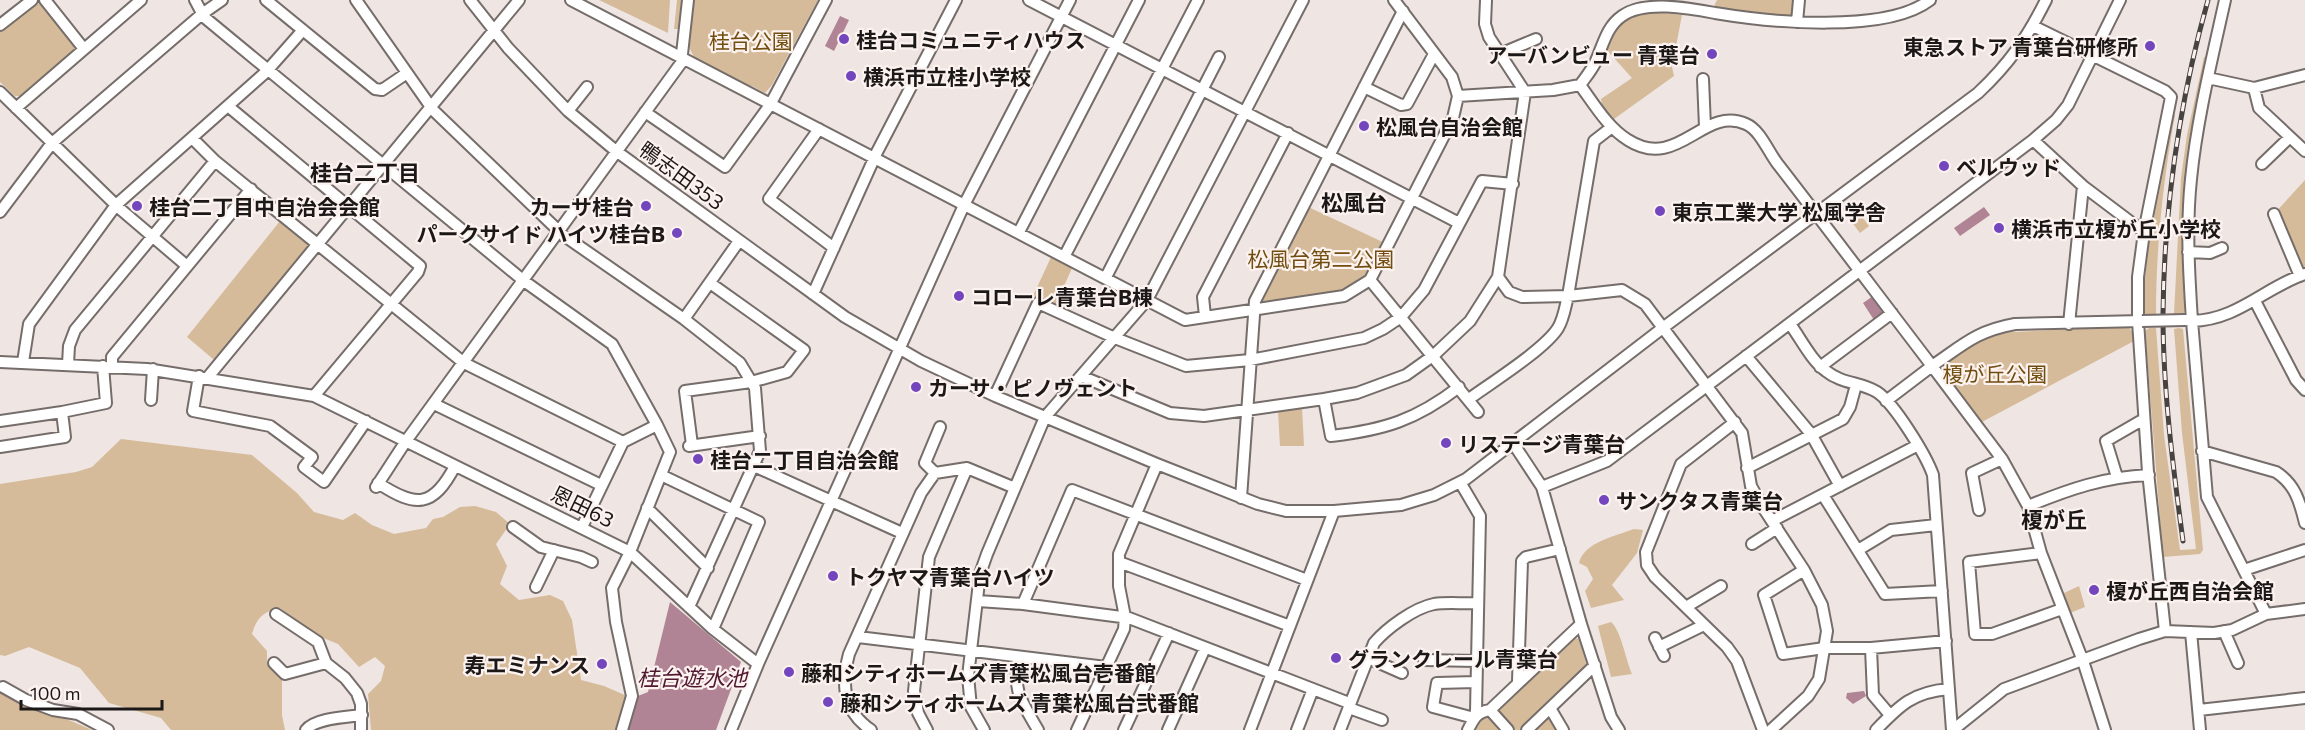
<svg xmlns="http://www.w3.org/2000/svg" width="2305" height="730" viewBox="0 0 2305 730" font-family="Commissioner,'Noto Sans JP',sans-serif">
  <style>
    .green { fill: #d5bb9a }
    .water { fill: #b08494 }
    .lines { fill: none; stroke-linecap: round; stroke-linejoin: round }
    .stream { stroke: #b08494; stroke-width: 3 }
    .minor-casing { stroke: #756d6a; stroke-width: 14 }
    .minor { stroke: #fff; stroke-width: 10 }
    .rail-casing { stroke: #474341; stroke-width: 5 }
    .rail { stroke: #fcf2ef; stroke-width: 3; stroke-dasharray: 9; stroke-linecap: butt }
    .minor-bridge-casing { stroke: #756d6a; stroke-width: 14; stroke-linecap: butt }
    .minor-bridge { stroke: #fff; stroke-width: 10 }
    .poi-dot { fill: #7346be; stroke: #fcf2ef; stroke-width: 2 }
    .labels { text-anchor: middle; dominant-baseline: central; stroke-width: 4.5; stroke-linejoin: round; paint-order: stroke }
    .poi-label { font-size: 21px; font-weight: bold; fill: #1b1817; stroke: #fcf2ef; text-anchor: start }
    .park-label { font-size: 21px; fill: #714d0f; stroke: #fcf2ef }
    .street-label { font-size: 21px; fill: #1b1817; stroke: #fcf2ef }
    .neighbourhood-label { font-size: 22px; font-weight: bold; fill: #1b1817; stroke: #fcf2ef }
    .water-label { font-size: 22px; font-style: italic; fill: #4f1730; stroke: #fcf2ef }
  </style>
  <rect width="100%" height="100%" fill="#efe5e2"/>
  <path class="green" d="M599,0H670L668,33Z
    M677,0H683L679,29H674Z
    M693,0H818L772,85L765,93L752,86L749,87L694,57L688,45Z
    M1717,0H1799L1797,22L1713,8Z
    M42,3L75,46L74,52L22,96H15L0,82V30L34,4Z
    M1656,12L1682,15L1672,67L1674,76L1614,119L1603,108L1601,99L1632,78L1605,48C1621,23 1624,16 1656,12Z
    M2204,57H2206C2194,114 2183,172 2182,230C2182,256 2184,282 2185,308L2184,313L2174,314L2181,178L2187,135Z
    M2174,115H2175C2163,181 2156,247 2156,315H2146L2142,308L2148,249Z
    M2305,180V272L2298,268L2274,214Z
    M1851,202L1869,226L1860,233L1842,209Z
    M1304,205L1387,244L1370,280L1344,296L1254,309Z
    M284,216L318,243L219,364L187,337Z
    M1052,255L1073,266L1055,306L1033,296Z
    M2128,326L2133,333L2134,341L1980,423L1939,367L1965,347L1995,333Z
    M2149,328H2156L2164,435L2180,550L2196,549L2182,433L2174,329L2179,328L2183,329L2203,550L2200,554L2163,557L2145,331Z
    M1302,407L1304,446H1280L1278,411Z
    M121,439L252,455L297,493L314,512L343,520L355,513L372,525L394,534L426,528L433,519L443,517L460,507L475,506L496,512L510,524L496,544L507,566L500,584L519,600L550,595L563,601L572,620L581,680L604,686L627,696L617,730H371L368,694L381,681L385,666L375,657L359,667L338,644L316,635L280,608C263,612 257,617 252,634L267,651V664L282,677V715L285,730H171L161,718L109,703L80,668L29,647L5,656L0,655V484L76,472L92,467Z
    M1634,529L1643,530L1637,553L1612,585L1624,600L1591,608L1585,591L1593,579L1587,567L1579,563C1584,542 1616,536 1634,529Z
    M2079,586L2085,607L2070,613L2064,593Z
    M1611,622C1621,630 1626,661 1632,674L1611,677L1598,626Z
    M1571,637L1579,639L1587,667L1521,730H1515L1494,710Z
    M0,689L4,692L92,730H0Z
    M1550,708L1563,730H1527Z
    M1490,710L1508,730H1468Z"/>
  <path class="water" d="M840,16L849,20L834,51L825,46Z
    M1984,207L1990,215L1960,236L1954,228Z
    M1873,296L1883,310V314L1874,320L1863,303Z
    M670,602L741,662L716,730H626L638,696L648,692Z
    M1864,691L1866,696L1853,704L1846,698L1847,693Z"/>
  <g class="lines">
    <path class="stream" d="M0,692L22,704"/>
    <defs>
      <path id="minor" d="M45,0L84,49
        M195,0L204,17L524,281L612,344L657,425L670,452L630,552L612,588L616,622L632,696L622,730
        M266,0L375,89L382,90L407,73
        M356,0L433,110L563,235L684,319L740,363L755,388L760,451L689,607
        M470,0L508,48L568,111L616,151L845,317L921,361L995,396L1157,464L1258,504L1286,511H1334L1401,505L1434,495L1466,479L1664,327L1978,93C2009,64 2027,38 2046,0
        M571,0L1185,320L1344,296L1370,280L1453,118L1458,96L1452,77L1394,0
        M1029,0L1459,223
        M1486,0L1485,24L1489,37L1525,92L1498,277L1509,292L1522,297L1568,296L1622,290L1645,304L1742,433L1751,486L1762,506L1804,570L1822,605L1827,631L1819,679L1808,696L1771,730
        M1797,22L1799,0
        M0,25L32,0
        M2033,26L2165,91L2171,97L2144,232L2138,277V321L2148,472L2165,631
        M1500,54L1536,39
        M2305,75L2254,88L2259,108L2305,151
        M2208,78L2254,88
        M1703,79L1705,127
        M1580,85C1594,104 1608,128 1628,140C1678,172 1703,105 1746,124C1760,130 1768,151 1777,163C1829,230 1880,298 1932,366L1886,401
        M1364,87L1401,105L1407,104L1434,54
        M0,92L119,208L187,266
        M1458,96L1553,90L1580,85C1585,78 1591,71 1595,63C1603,46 1606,27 1622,16C1644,0 1689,8 1715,13C1769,22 1886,34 1930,0
        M229,107L420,266L418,272L314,396
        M16,108L141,0
        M568,111L587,87
        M645,112L725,167L770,105L826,0
        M819,129L769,199L834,248
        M193,139L215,161L464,363L623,442
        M2033,140L2083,186L2144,232
        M2262,164L2290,137
        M0,212L52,143L202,14L222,0
        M2274,214L2300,276
        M1019,232L1139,0
        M2188,252L2210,253L2222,248
        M1064,257L1198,0
        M1106,277L1219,57
        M1370,280L1478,412
        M813,294L877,152L956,0
        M2255,301L2296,380L2305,390
        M1205,316L1203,297L1288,133
        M684,319L739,241
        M2186,320L2192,321C2189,273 2186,227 2191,179C2197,119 2212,59 2225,0
        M1790,324C1801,339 1811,360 1826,371C1842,384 1861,382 1877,392C1894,403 1926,455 1933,475L1952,730
        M2069,324L2083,186
        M1746,356L1811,434L1840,486
        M0,362L147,369L314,396L630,552L713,629L758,664
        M23,362L29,324L116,205L266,72L303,30
        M68,364L69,346L75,330L215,161
        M112,366V357L251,189
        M1820,367L1892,313
        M199,376L193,411L270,426L312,457L304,467L324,482L366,421
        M1081,376L1170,413L1204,416L1324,399L1357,393L1406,375L1434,355L1470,321L1498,277
        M208,377L519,0
        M995,396L1038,303L1115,338L1186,366L1250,360L1364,338L1383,329L1401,317L1424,290L1482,181L1513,184
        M1324,399L1331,436C1384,430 1416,420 1459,387
        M1469,399C1491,383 1545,349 1558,328C1564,318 1565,307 1568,296L1594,141L1612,127
        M151,400L153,369
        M434,404L601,485
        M0,421L62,412
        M1735,422L1681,464L1646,552L1647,565L1655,577L1727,647L1737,661L1763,730
        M1513,443L1542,487L1581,624L1611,717L1619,730
        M692,445L685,391L751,382L787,372L804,350L710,283
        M689,446L760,436
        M0,447L65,437L62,412L106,403L103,366
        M2202,451L2276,472C2295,484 2300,502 2305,523
        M754,466L902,533
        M1747,468L1843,419L1850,407L1856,385
        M935,473L925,463L940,427
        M661,475L759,522L713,629
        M2117,477L2106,441L2144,419
        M1460,482L1480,516L1476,711L1474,718L1433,707L1437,683L1476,682
        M378,483C416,508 433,508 455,466
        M376,487L406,441L681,63L688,0
        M1542,487L1607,461L2033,140L2056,120L2068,105L2120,0
        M1823,495L1885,594L1942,591
        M1241,498L1255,301L1403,11
        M2028,506C2070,489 2104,477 2149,475
        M647,508L708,568
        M1979,510L1972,473L2002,459
        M1772,521L1918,445
        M513,527L541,547L581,557L592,562
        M582,527L623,442L657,425
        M1752,544L1777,528
        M1858,550L1891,530L1936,525
        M2041,553L1969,562L1975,634H1992L2062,609
        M1119,562L1290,626
        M1804,570L1764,595L1783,654L1824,648H1871L1946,641
        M2244,570L2305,550
        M536,587L554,550
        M2161,592L2179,591
        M978,601L1023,604L1129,618L1349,703
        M1023,604L1072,490L1307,580
        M1686,607L1721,586
        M276,614L318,642L326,663L345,678L357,693L361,704V730
        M2266,614L2207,497L2192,321C2238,320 2265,287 2305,274
        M2224,631L2238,663
        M2191,632L2200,730
        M858,637L1106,667
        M1655,638L1664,656
        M1659,647L1704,625
        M1871,648L1873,695L1890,715
        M1018,658C1013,693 1021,700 1038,730
        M1368,658L1402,673
        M1424,660L1477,661
        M274,663L285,674L326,663
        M1518,681L1522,561L1526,557L1560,549
        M3,687L26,700L53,710L78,714L108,730
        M1349,708L1382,720
        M1550,708L1563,730
        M1490,710L1508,730
        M2199,710L2305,698
        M306,730C315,718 347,717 362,715
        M731,730L758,664L964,205L1070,0
        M871,730C843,711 841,684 849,654L921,493L935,473L967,468L1015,488
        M927,730L918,713L914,691L929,557L967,468
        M984,730L971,707L968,676L980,574L987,554L1045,417L1147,300L1303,0
        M1077,730L1124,629L1125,617L1119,586V554L1157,464
        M1124,730L1169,633
        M1168,730L1205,648
        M1250,730L1334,511
        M1297,730L1313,689
        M1340,730L1374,643C1387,628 1414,608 1434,604C1448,602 1464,604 1478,603
        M1468,730C1474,718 1477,712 1490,710L1581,624
        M1527,730L1595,665
        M1876,730C1900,705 1913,692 1949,689
        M1953,730L2004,689L2139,639L2165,631L2214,633L2232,630L2266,614L2305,609
        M2105,730L2083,661L2041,553L2028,506L2002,459L1932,366C1963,345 1976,331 2015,324L2142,321"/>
    </defs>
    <use href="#minor" class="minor-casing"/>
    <use href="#minor" class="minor"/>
    <defs>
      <path id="rail" d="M2183,541C2173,467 2163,390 2163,315C2164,207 2179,103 2208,0"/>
    </defs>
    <use href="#rail" class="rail-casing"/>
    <use href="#rail" class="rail"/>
    <defs>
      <path id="minor-bridge" d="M2142,321L2185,320"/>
    </defs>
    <use href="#minor-bridge" class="minor-bridge-casing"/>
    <use href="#minor-bridge" class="minor-bridge"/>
  </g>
  <g class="poi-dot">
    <circle cx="844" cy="39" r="6"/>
    <circle cx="2150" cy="46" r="6"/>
    <circle cx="1712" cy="54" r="6"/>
    <circle cx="851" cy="76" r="6"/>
    <circle cx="1364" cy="126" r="6"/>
    <circle cx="1944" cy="166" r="6"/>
    <circle cx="137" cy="206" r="6"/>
    <circle cx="646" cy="206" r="6"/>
    <circle cx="1660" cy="211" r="6"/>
    <circle cx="1999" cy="228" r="6"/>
    <circle cx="677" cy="233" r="6"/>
    <circle cx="959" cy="296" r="6"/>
    <circle cx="916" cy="387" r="6"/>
    <circle cx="1446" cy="443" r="6"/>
    <circle cx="698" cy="459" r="6"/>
    <circle cx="1604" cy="500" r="6"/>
    <circle cx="833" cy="576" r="6"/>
    <circle cx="2094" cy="590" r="6"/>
    <circle cx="1336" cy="658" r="6"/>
    <circle cx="602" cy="664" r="6"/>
    <circle cx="789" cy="672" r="6"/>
    <circle cx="828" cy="702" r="6"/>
  </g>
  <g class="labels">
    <g class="poi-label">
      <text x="856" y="39">桂台コミュニティハウス</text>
      <text x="2138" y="46" text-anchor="end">東急ストア 青葉台研修所</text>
      <text x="1700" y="54" text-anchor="end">アーバンビュー 青葉台</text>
      <text x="863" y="76">横浜市立桂小学校</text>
      <text x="1376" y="126">松風台自治会館</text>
      <text x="1956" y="166">ベルウッド</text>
      <text x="149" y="206">桂台二丁目中自治会会館</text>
      <text x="634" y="206" text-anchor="end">カーサ桂台</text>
      <text x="1672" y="211">東京工業大学 松風学舎</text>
      <text x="2011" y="228">横浜市立榎が丘小学校</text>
      <text x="665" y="233" text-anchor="end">パークサイド ハイツ桂台B</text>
      <text x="971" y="296">コローレ青葉台B棟</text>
      <text x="928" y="387">カーサ・ピノヴェント</text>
      <text x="1458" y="443">リステージ青葉台</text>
      <text x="710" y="459">桂台二丁目自治会館</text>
      <text x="1616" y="500">サンクタス青葉台</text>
      <text x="845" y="576">トクヤマ青葉台ハイツ</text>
      <text x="2106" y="590">榎が丘西自治会館</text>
      <text x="1348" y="658">グランクレール青葉台</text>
      <text x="590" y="664" text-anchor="end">寿エミナンス</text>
      <text x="801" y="672">藤和シティホームズ青葉松風台壱番館</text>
      <text x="840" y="702">藤和シティホームズ 青葉松風台弐番館</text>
    </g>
    <g class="park-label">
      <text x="751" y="40">桂台公園</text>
      <text x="1321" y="258">松風台第二公園</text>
      <text x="1995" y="373">榎が丘公園</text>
    </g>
    <g class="street-label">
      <text transform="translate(682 175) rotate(36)">鴨志田353</text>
      <text transform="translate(583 506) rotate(26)">恩田63</text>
    </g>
    <g class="neighbourhood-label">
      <text x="365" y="172">桂台二丁目</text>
      <text x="1354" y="202">松風台</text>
      <text x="2054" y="519">榎が丘</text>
    </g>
    <g class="water-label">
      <text x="692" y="677">桂台遊水池</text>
    </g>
  </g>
  <path d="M21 700v9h141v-9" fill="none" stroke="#1b1817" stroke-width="3"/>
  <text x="30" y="700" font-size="18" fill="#1b1817" stroke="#fcf2ef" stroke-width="4.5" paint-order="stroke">100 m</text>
</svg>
